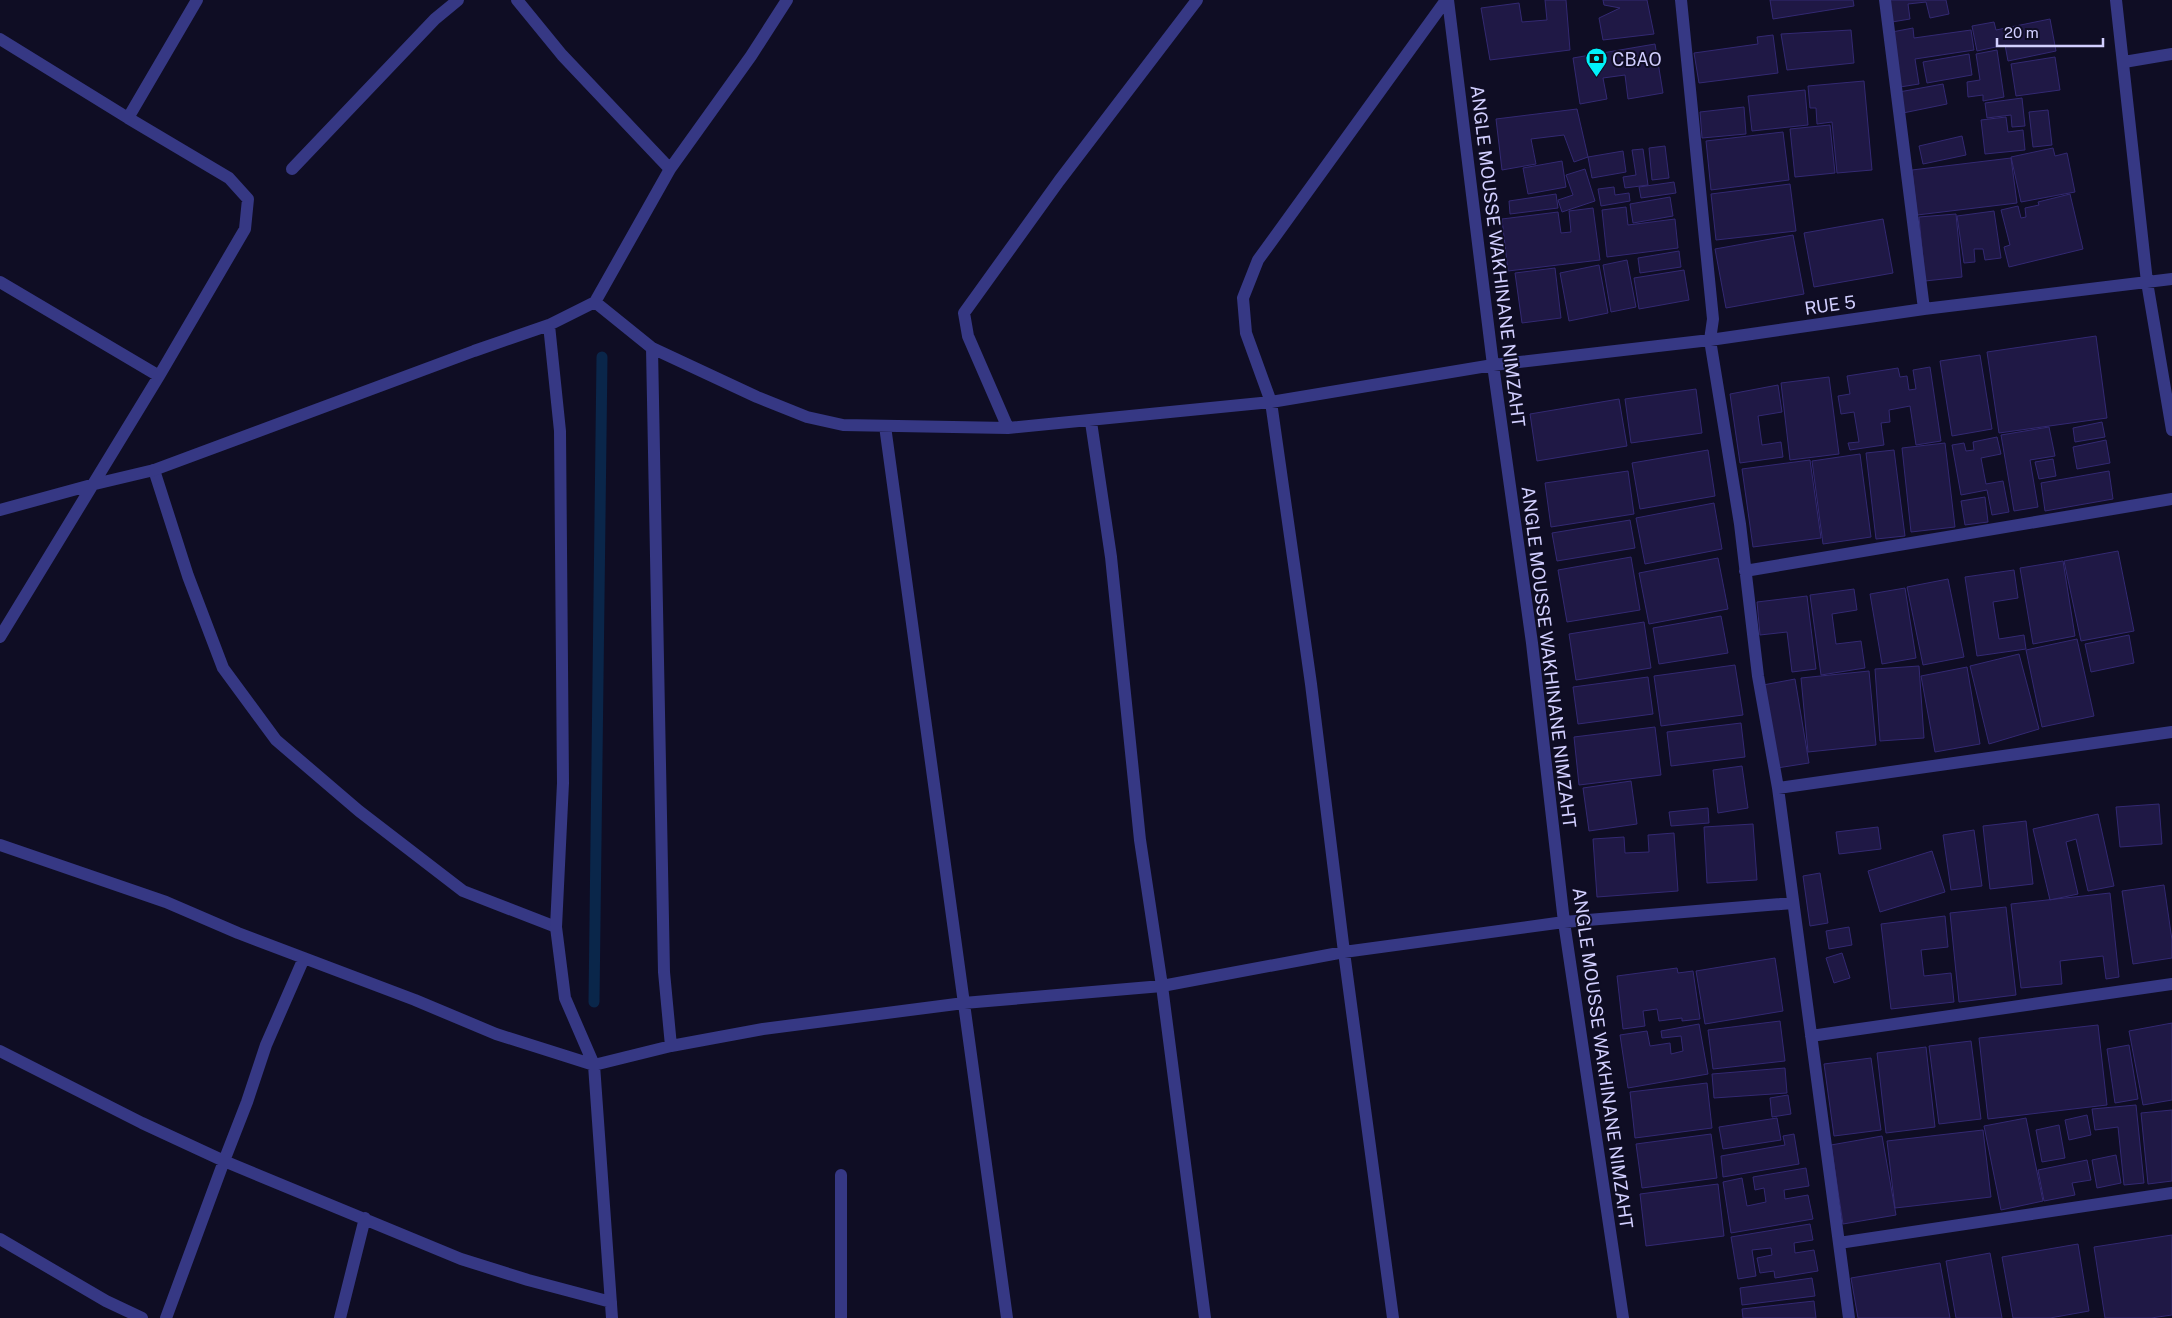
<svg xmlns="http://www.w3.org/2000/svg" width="2172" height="1318" viewBox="0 0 2172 1318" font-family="'Public Sans',sans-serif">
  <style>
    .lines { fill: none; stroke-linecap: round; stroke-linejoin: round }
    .stream { stroke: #0a264a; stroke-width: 11 }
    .building { fill: #1f1845; stroke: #332972 }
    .service { stroke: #363884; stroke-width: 12 }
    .minor { stroke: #363884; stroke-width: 12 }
    .labels { text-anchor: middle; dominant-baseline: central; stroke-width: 4; stroke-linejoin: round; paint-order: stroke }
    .poi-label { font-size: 18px; fill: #d2cfff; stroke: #0f0d24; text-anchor: start }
    .street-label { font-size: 18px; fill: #d2cfff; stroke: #0f0d24 }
  </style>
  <rect width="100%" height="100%" fill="#0f0d24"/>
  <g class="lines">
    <path class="stream" d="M594,1002L602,357"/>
  </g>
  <path class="building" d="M1545,0H1566L1570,50L1490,60L1481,8L1519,3L1522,22L1547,20Z
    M1603,0H1647L1654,34L1603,40L1599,18L1620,8L1604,5Z
    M1770,0H1853L1854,6L1773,19Z
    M1889,0H1946L1949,14L1930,18L1926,2L1908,4L1910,19L1892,22Z
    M2050,19L2056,51L2008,61L2005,45L1977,51L1972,26L1994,22L1996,30Z
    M1913,28L1914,38L1971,30L1974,50L1915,59L1919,84L1900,87L1892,32Z
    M1851,30L1854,63L1787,70L1781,34Z
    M1773,35L1778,73L1699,83L1694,53L1758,44L1757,37Z
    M1655,44L1663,93L1628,99L1625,75L1603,78L1607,99L1580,104L1573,58Z
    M1997,50L2004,97L1983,101V95L1968,97L1967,82L1980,80L1976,54Z
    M1969,54L1972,75L1927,83L1923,62Z
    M2055,57L2060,90L2016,96L2011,64Z
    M1864,81L1872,170L1837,173L1832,122L1817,124L1816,108H1810L1808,86Z
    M1943,84L1947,104L1903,113L1899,92Z
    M1805,90L1808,125L1752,131L1748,96Z
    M2022,98L2025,126L2012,127L2011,115L1987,118L1985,103Z
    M1744,107L1746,134L1702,138L1700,112Z
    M1577,109L1588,157L1574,162L1564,135L1531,139L1536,164L1502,170L1496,119Z
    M2048,110L2052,145L2033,147L2029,112Z
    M2006,117L2008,132L2023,130L2025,150L1985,154L1981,120Z
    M1830,125L1835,173L1795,177L1790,129Z
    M1783,132L1789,180L1711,190L1706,141Z
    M1962,136L1966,155L1923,164L1919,146Z
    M1665,146L1669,178L1652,180L1649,148Z
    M2053,148L2055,156L2067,153L2075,192L2021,202L2011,157Z
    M1643,149L1648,185L1625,188L1623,177L1636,175L1632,150Z
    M1623,151L1626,172L1592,178L1588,157Z
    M2011,158L2017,203L1917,215L1912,170Z
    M1562,161L1566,187L1528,194L1523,168Z
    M1585,169L1595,201L1562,212L1558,200L1573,195L1566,175Z
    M1674,182L1676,193L1641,198L1639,187Z
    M1790,184L1796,231L1716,240L1711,194Z
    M1614,187L1615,195L1629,193L1630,201L1601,206L1598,189Z
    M1556,194L1558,208L1510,214L1509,201Z
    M2070,194L2083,249L2009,267L2004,247L2010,245L2001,210L2018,206L2021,218L2026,217L2025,208L2039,205L2038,202Z
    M1670,197L1673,216L1633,223L1630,204Z
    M1626,207L1628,225L1675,219L1678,248L1607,257L1602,210Z
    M1593,208L1600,260L1508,271L1502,219L1558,212L1561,233L1571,232L1569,211Z
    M1994,211L2001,258L1985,260L1983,249H1974L1975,262L1964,263L1957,216Z
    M1956,214L1962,277L1925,281L1919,217Z
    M1883,219L1893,273L1814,287L1804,233Z
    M1793,235L1804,294L1726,308L1715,249Z
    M1679,251L1681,267L1640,273L1638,258Z
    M1627,260L1636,307L1611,312L1603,265Z
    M1599,265L1608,313L1569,321L1560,273Z
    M1555,268L1561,318L1522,323L1515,273Z
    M1684,270L1689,300L1639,309L1634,278Z
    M2096,336L2107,418L1999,433L1987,352Z
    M1980,355L1992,429L1952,436L1940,361Z
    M1930,367L1941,441L1916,445L1910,406L1889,410L1890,422L1881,423L1884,445L1850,450L1848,443L1859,442L1854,412L1841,414L1838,396L1850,394L1847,376L1898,368L1900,377L1907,376L1909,390L1916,389L1913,370Z
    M1829,377L1839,454L1790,460L1781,383Z
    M1778,385L1782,412L1758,416L1762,445L1781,442L1783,457L1740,463L1730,394Z
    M1696,389L1702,433L1631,443L1625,399Z
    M1619,399L1627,446L1537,461L1530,414Z
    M2102,422L2105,437L2075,442L2073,428Z
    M2049,427L2055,456L2030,460L2038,507L2014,511L2001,435Z
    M1997,437L2001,454L1981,458L1986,484L2003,481L2009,512L1992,515L1987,490L1961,495L1952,445L1964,443L1966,451L1974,450L1973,442Z
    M2106,440L2110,463L2077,469L2073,447Z
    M1945,443L1955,527L1911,532L1902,448Z
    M1708,450L1715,496L1640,509L1632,463Z
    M1894,450L1905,536L1876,539L1866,453Z
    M1860,454L1871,537L1823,544L1812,461Z
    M2053,459L2056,476L2039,479L2035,462Z
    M1810,460L1821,538L1753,547L1742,469Z
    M1628,471L1634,514L1551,527L1545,483Z
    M2109,471L2113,499L2045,511L2041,483Z
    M1985,497L1988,522L1965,525L1961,501Z
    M1714,503L1722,549L1645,564L1636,518Z
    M1630,520L1635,548L1557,561L1552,533Z
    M2118,551L2134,631L2081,641L2064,561Z
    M1631,557L1640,610L1567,622L1558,570Z
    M1718,558L1728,609L1649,624L1639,573Z
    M2063,561L2075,636L2033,644L2020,568Z
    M2014,570L2018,598L1993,602L1999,639L2024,635L2026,649L1977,656L1965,577Z
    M1948,579L1964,657L1923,665L1907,587Z
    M1905,588L1916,658L1882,664L1870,594Z
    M1854,589L1857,610L1832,614L1836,644L1861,641L1865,668L1821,675L1810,595Z
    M1807,596L1816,669L1792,672L1787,632L1760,635L1757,602Z
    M1721,616L1728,653L1659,664L1653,628Z
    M1644,622L1651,668L1576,680L1569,634Z
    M2129,635L2134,663L2091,672L2085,644Z
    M2077,639L2094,716L2042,727L2026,650Z
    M2019,654L2039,729L1989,744L1970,666Z
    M1735,665L1743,715L1661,726L1654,676Z
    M1919,666L1924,738L1880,741L1875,669Z
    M1967,667L1980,744L1935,752L1921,676Z
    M1869,671L1876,745L1808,752L1801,678Z
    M1648,677L1653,714L1578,724L1573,687Z
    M1795,679L1809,763L1777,768L1763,685Z
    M1741,723L1745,757L1671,766L1667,732Z
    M1655,727L1661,775L1579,785L1574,737Z
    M1742,766L1748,808L1718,813L1713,770Z
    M1631,781L1637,824L1589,831L1583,788Z
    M2159,804L2162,844L2120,847L2116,807Z
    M1708,808L1709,823L1671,826L1669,812Z
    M2098,814L2114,886L2088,891L2076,839L2066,842L2078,894L2050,900L2033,829Z
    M2026,821L2033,884L1990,889L1983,826Z
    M1753,824L1757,880L1707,883L1704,827Z
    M1878,827L1881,849L1839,854L1836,832Z
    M1974,830L1982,886L1951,890L1943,835Z
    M1674,833L1678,891L1597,897L1593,839L1624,837L1625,853L1649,852L1648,835Z
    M1932,851L1945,892L1880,912L1868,871Z
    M1820,873L1828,923L1810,926L1803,876Z
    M2164,885L2172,940V958L2133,964L2122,891Z
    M2110,893L2119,977L2106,979L2103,956L2060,961L2062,984L2021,988L2011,904Z
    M2006,907L2016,995L1959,1002L1950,913Z
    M1945,916L1948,947L1921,950L1924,976L1951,973L1954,1002L1891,1009L1881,924Z
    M1849,927L1852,945L1829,949L1826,931Z
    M1842,953L1850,978L1834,983L1826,958Z
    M1775,958L1783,1011L1705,1024L1696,971Z
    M1677,968L1678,973L1693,971L1700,1019L1682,1021V1018L1659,1021L1657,1009L1643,1011L1645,1026L1623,1029L1617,976Z
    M1780,1021L1785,1061L1713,1069L1708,1030Z
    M2172,1023V1100L2143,1105L2129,1031Z
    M1699,1024L1708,1074L1628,1088L1620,1035L1647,1031L1650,1046L1670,1043L1671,1054L1683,1051L1681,1036L1662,1038L1661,1031Z
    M2098,1025L2107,1105L1988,1119L1979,1038Z
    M1971,1041L1981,1119L1939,1124L1929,1046Z
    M2129,1045L2138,1099L2115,1103L2107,1049Z
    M1926,1047L1935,1127L1886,1133L1877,1053Z
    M1871,1058L1881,1130L1834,1136L1824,1064Z
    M1785,1068L1787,1093L1714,1098L1712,1074Z
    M1707,1083L1712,1128L1635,1138L1630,1092Z
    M1788,1095L1791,1114L1772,1117L1770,1098Z
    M2136,1105L2144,1183L2124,1185L2118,1127L2095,1130L2092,1109Z
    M2172,1110V1181L2148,1184L2141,1113Z
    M2087,1115L2091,1135L2069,1140L2065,1120Z
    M1777,1118L1781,1140L1723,1149L1719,1127Z
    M2026,1118L2043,1201L2001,1210L1984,1126Z
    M2059,1125L2065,1158L2042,1162L2036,1130Z
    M1983,1130L1991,1197L1895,1208L1887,1141Z
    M1711,1134L1717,1178L1642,1188L1636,1144Z
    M1794,1134L1799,1164L1723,1177L1721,1156L1785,1145L1783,1136Z
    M1882,1136L1896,1215L1843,1224L1831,1145Z
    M2116,1155L2121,1183L2097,1188L2092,1160Z
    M2087,1160L2091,1180L2072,1183L2075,1195L2044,1201L2038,1170Z
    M1806,1168L1809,1186L1784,1190L1785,1199L1808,1195L1813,1219L1731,1233L1723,1182L1742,1178L1747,1206L1766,1202L1764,1188L1755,1190L1753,1177Z
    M1718,1184L1724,1236L1646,1246L1640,1194Z
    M1810,1224L1813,1240L1794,1243L1795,1253L1814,1250L1818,1271L1775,1278L1774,1271L1760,1273L1757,1258L1772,1255L1771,1248L1752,1250L1756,1276L1738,1279L1731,1237Z
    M2172,1235V1315L2151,1318H2105L2094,1247Z
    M2078,1244L2089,1311L2050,1318H2013L2002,1257Z
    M1990,1253L2002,1318H1956L1946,1261Z
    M1940,1263L1950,1318H1858L1851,1278Z
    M1812,1278L1815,1296L1742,1305L1740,1288Z
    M1814,1301L1816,1318H1743L1742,1309Z"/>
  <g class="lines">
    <path class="service" d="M154,470L188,576L223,668L276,740L359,811L463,891L556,927
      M841,1175V1318"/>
    <path class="minor" d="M517,0L562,55L670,169
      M1448,0L1493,365L1532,643L1564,922L1623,1318
      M1681,0L1713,319L1710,340L1740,524L1758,676L1778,788L1849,1318
      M1885,0L1924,309
      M2116,0L2147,282L2172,430
      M0,39L128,118
      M2124,62L2172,54
      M292,169L435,19L458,0
      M0,282L159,376
      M595,302L652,348L757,397L807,417L843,425L1008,428L1271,402L1493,365L1710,340L1924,309L2172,279
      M549,325L560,431L563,783L556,927L565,998L594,1065L612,1318
      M652,348L664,972L671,1046
      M1091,422L1111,557L1140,840L1162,986L1205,1318
      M885,426L1007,1318
      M1008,428L968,336L964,313L1059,181L1197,0
      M0,510L95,484L154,470L474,351L549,325L595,302L670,169L751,56L787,0
      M1745,571L2172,499
      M0,637L159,376L245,229L248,199L229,178L128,118L197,0
      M1778,788L2172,732
      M0,845L166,902L238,933L415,1000L496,1034L594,1065L671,1046L763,1029L964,1003L1162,986L1344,952L1564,922L1793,903
      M1811,1036L2172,984
      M0,1051L142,1123L224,1161L461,1259L528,1280L611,1302
      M0,1239L106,1301L142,1318
      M1839,1243L2172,1193
      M166,1318L224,1161L247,1102L266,1045L304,958
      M340,1318L365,1218
      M1393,1318L1344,952L1311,684L1271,402L1246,333L1243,298L1258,260L1446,0"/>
  </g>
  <defs>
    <symbol id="bank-pin" viewBox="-11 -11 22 30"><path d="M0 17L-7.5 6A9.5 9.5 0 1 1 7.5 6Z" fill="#00f1fa" stroke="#0f0d24"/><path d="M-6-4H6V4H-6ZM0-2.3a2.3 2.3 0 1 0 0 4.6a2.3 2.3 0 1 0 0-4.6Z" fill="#111"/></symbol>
  </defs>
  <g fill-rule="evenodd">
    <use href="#bank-pin" x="1584" y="46" width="25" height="34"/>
  </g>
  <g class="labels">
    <g class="poi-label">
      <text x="1612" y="59">CBAO</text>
    </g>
    <g class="street-label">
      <text transform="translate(1498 256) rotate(83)">ANGLE MOUSSE WAKHINANE NIMZAHT</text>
      <text transform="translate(1830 305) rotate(-8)">RUE 5</text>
      <text transform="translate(1549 657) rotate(83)">ANGLE MOUSSE WAKHINANE NIMZAHT</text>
      <text transform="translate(1603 1058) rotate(82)">ANGLE MOUSSE WAKHINANE NIMZAHT</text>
    </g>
  </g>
  <path d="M1997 38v8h106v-8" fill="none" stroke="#d2cfff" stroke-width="2.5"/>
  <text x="2004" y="38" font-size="15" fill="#d2cfff" stroke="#0f0d24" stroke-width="4" paint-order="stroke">20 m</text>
</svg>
